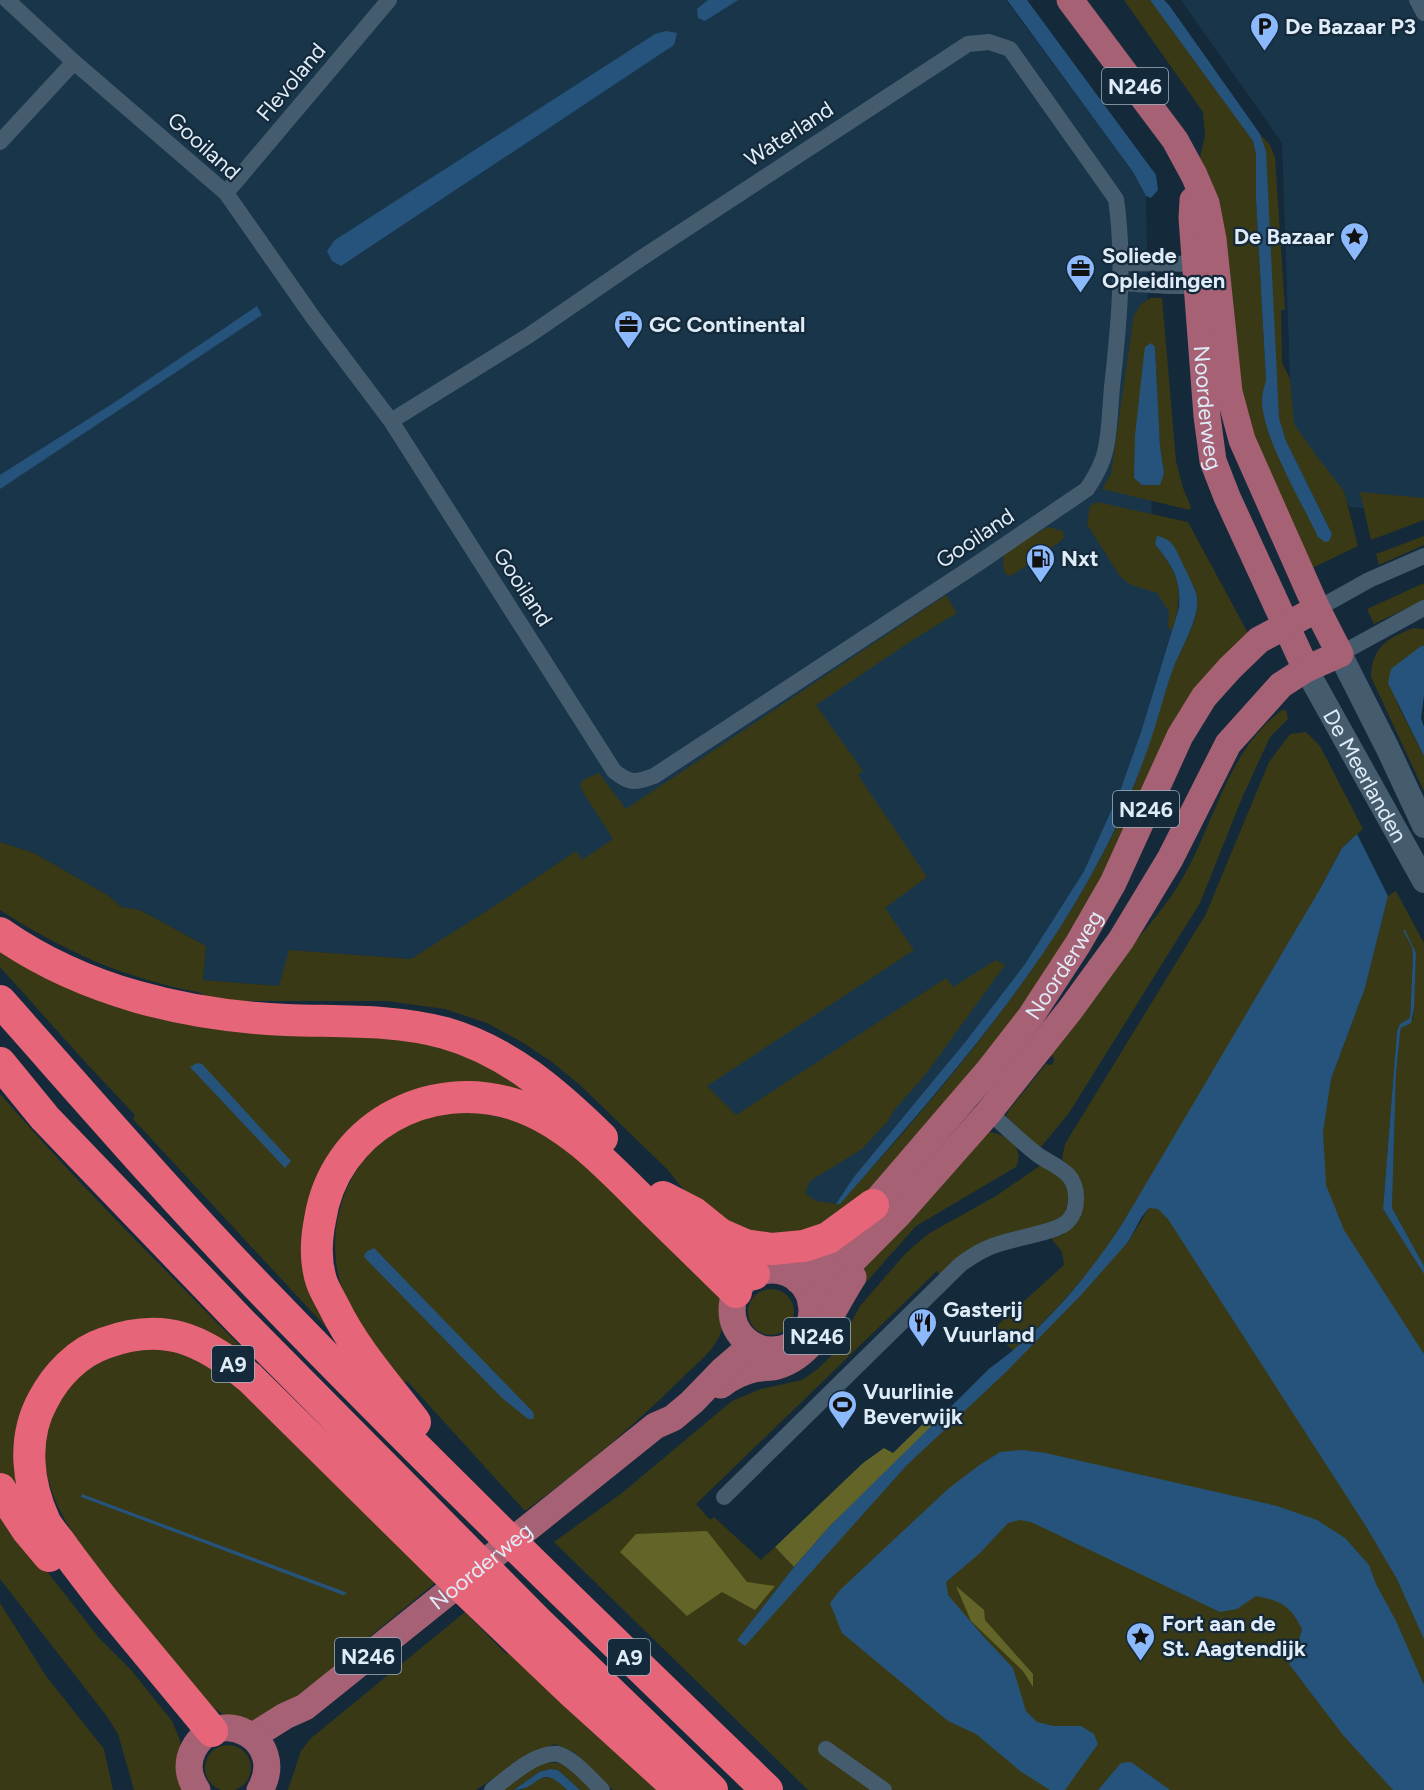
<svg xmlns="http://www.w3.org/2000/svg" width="1424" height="1790" viewBox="0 0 1424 1790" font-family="Figtree,sans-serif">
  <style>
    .built { fill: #19354a }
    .green { fill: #393a15; fill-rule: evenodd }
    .forest { fill: #636528 }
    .water { fill: #26537b }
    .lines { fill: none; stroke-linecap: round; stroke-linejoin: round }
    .street { stroke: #455c6e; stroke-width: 16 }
    .secondary { stroke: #455c6e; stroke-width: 24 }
    .primary { stroke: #a66174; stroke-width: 27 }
    .highway { stroke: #e76578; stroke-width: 32 }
    .labels { text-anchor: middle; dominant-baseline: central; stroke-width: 4.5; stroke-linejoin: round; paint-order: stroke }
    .shield { fill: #14293a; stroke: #a2b2be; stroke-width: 1.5 }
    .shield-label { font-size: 21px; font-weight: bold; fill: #dfecf7 }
    .poi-label { font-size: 22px; font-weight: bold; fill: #dfecf7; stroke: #14293a; text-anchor: start }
    .street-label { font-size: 22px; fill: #dfecf7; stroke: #14293a }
  </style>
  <rect width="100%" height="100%" fill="#14293a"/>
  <path class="built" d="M0,0H1006L1133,172L1146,196L1152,537L1179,608L1141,732L1120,791L1084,871L1025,964L966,1041L853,1178L836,1204L816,1201L804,1193L499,904L411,959L290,950L279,986L203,980L206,946L140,910L121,907L109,896L34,853L0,842Z
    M1181,0H1424V514L1350,507L1292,438L1282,143Z"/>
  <path class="green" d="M1124,0H1150L1253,140L1256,154V199L1266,382L1262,399L1282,465L1299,498L1332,534L1286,441L1279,419L1262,142L1260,134L1270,145L1275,157L1285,310H1281L1282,363L1290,379L1294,424L1318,458L1344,491L1358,546L1310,569L1256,446L1236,383L1200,158L1205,136L1203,112Z
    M1151,298H1162L1176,461L1183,488L1191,507L1190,510L1102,489L1111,474L1134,315L1142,303ZM1155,347L1160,446L1164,473L1142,381V367Z
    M1360,492L1424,498V520L1371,540Z
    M1097,502L1188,522L1249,635L1090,907L1004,1032L870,1193L810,1235L748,1236L687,1194L667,1169L581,1086L552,1062L522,1042L487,1023L445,1009L386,1001H242L207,997L198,992C126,979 61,950 0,910V842L34,853L109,896L121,907L140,910L206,946L203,980L279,986L289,950L411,959L499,903L576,851L582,860L613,839L583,792L580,784L585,779L599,773L626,809L946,595L957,613L914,639L816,705L863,771L858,775L927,877L885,908L914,950L707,1086L736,1115L946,978L953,987L996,960L1005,965L925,1075L895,1109L887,1122L862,1149L810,1181L805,1193L816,1201L839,1204C942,1092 1049,964 1116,828C1139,779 1155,725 1171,674C1179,649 1200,624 1197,597C1195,580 1168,551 1157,537L1155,544C1181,577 1184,590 1172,631L1168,627L1169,612L1157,593L1129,584L1119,575L1087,524L1090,506Z
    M1048,527L1063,531L1064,537L1061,541L1017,572L1010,576L1005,574L1003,563L1004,554L1028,538Z
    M1424,536V545L1379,565L1376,554Z
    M1424,583V600L1374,624L1367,609Z
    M1414,628L1424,629V646C1408,651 1402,686 1396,701L1424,756V791L1371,677C1372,646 1388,638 1414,628Z
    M1282,710H1286L1288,719L1270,737L1242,798L1200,903L1069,1113L1040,1148L1006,1116L1009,1110L1046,1064L1051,1065L1054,1062V1058L1050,1055C1067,1030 1085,1005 1103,981C1126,951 1153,923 1174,892C1214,833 1222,755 1282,710Z
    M1306,732L1320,746L1363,829L1342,848L1320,889L1323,1130L1331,1079L1365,988L1388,896L1396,891L1424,943V1266L1392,1208L1396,1074L1400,1033L1401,1028L1413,1018L1416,953L1404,930L1412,947L1413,957L1410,1018L1403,1022L1397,1031L1383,1209L1424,1273V1790H808L554,1542L622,1493L732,1401L761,1389L802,1380L818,1369L835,1352L860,1306L906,1253L928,1234L996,1196L1041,1165C1063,1177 1076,1190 1063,1216L941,1276L937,1271L696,1504L710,1520L714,1517L761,1560L775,1547L794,1567L738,1639L743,1644L907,1465L1128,1242L1149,1208L1124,1221L1099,1260L1058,1307L1014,1351L991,1331L1064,1265L1062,1252L1051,1238L1062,1235L1078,1222L1083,1205L1078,1180L1062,1159L1065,1144L1206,914L1269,762L1290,734Z
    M0,944L47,971L378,1029L477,1052L596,1145L449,1090L325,1178L337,1339L133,1119L135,1115L87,1064L0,967Z
    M0,1094C81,1187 169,1274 256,1362L249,1368L175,1329L59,1366L24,1513L0,1472Z
    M451,1111L473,1112L519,1121L547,1136L585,1163L722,1296C723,1310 725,1324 719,1337C712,1352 694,1366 682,1378C633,1427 581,1470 525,1511L408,1382L402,1381C381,1354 356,1326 344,1294C323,1240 340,1171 388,1137C407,1124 428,1117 451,1111Z
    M990,1132C1008,1135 1025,1148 1016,1167L916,1226L863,1286H853L874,1255L983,1133Z
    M748 1312a23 23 0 1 1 46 0a23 23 0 1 1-46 0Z
    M157,1348L196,1358L245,1391L435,1583L368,1638L367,1645L320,1682L261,1720L248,1721L224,1715L214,1708L196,1689C172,1660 148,1630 124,1601C78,1544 12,1469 63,1395C77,1375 101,1356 125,1351C136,1349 147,1349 157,1348Z
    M0,1511L99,1638L131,1670L172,1721L180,1740L185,1790H134L118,1734L106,1715L0,1579Z
    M0,1603L46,1676L104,1749L113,1790H0Z
    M465,1612L506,1654H510L591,1731L657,1790H613L574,1752L555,1744L533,1752L476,1790H288L301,1751L310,1739Z
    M205 1768a23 23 0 1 1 46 0a23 23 0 1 1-46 0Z
    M540,1762L571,1764L595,1790H580L558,1770L550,1769L539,1772L514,1790H501Z
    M551,1777L557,1780L567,1790H521L541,1778Z"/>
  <path class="forest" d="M933,1414L944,1415L830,1526L794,1567L775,1547L863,1463L884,1448L893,1453Z
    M707,1531L747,1582L775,1586L755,1610L722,1592L687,1616L620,1552L636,1534Z
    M956,1586L984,1610L985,1620L1033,1674V1687L1023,1671L971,1621Z"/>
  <path class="water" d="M708,0H738L705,21L698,18L697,9Z
    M1007,0H1027L1156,175L1158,190L1151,198L1146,196L1133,172Z
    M1150,0H1164L1169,5L1260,134L1266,151L1279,418L1286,441L1332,534L1329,541L1325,542L1318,537C1302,502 1262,437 1262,400C1262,394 1264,387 1266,381L1256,199V154L1253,141Z
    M666,31L677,33L674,45L341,266L332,261L327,251L335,240L655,34Z
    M257,306L262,315L0,489V475L112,404Z
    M1151,343L1155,347L1160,446L1164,473L1160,485H1142L1134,478L1135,436L1144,354L1145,347Z
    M1157,536C1172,539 1175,547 1181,560C1186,571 1192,582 1196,593C1203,614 1180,650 1173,669C1167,685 1163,701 1158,717C1147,754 1132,792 1116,827C1050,966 947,1081 847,1196L840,1204H836L853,1178L966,1041L1025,964L1084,871L1120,791L1141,732L1179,608C1181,579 1173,567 1155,544Z
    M1421,646H1424V695L1421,718L1424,727V756L1388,683L1391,669Z
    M1357,834L1388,896L1365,988L1331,1079L1323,1132L1326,1185L1344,1230L1424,1354V1639L1397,1579L1367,1528L1168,1219L1158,1209L1149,1208L1141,1218L1128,1242L1081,1295L1005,1373L907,1465L745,1646L737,1640L794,1567L830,1526L990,1368C1044,1329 1088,1277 1124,1221L1320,889L1342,848Z
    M1403,930H1405L1416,953L1414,1008L1411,1023L1401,1028L1400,1033L1396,1074L1392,1208L1424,1266V1274L1383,1209L1397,1031L1400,1024L1410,1018L1413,957L1412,947Z
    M197,1063L202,1064L291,1161L285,1168L190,1067Z
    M374,1248L533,1412L534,1419H528L502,1398L366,1259L364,1256L366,1252Z
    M1022,1450L1046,1453L1277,1506L1317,1520L1345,1538L1369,1565L1376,1584L1396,1621L1424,1685V1790H1393L1343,1735L1289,1664L1296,1651L1302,1629C1290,1605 1281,1601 1256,1596L1237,1609L1220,1612L1031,1522L1020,1520L1008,1523L980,1553L946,1582L948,1595L983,1636L1013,1668L1026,1711L1037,1722L1054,1726H1081L1094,1734L1098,1744L1065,1790H1050L1020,1771L976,1734L948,1721L842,1633L830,1603L840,1590L948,1489L978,1466L1000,1452Z
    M82,1494L345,1592L347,1594L343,1595L81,1497Z
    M1131,1762L1170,1790H1098L1121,1763Z
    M550,1769L558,1770L580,1790H567C539,1761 540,1790 514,1790L539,1772Z"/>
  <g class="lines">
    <path class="street" d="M7,0L74,62L226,193L312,316L391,421L614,771C630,784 635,783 654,776L980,562L1087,489C1095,477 1102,465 1105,452C1110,431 1110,408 1112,387C1119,324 1125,262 1116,199L1010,49L989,42L968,44L640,259L528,336L391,421
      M1417,0L1424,13
      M0,142L74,62
      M226,193L389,0
      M1121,263L1203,264
      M1121,283L1169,286H1206
      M1317,609L1369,580L1424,556
      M1340,654L1424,608
      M724,1497L961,1264C974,1255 986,1247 1002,1243C1016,1238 1057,1232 1067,1222C1079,1211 1079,1187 1068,1175C1059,1166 1048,1162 1038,1155C1021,1142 1005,1126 989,1112
      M826,1749L884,1790
      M492,1790C507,1778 536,1751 558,1754C572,1757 592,1780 602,1790"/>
    <g class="secondary">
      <path d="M1340,654L1388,749L1424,826"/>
      <path id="s1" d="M1306,669L1424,881"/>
    </g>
    <g class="primary">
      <path id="s2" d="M1193,200L1192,218L1207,416L1213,461L1227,497L1306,669"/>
      <circle cx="772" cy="1310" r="40"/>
      <path id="s3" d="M798,1280L842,1245L873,1205L989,1070L1031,1016L1078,944L1113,883L1180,736L1204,697L1230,668L1259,640L1317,609"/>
      <path d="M811,1303L898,1215L989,1112L1070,1010L1121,940L1170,859L1228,744L1281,685L1306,669L1340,654L1317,609L1242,440L1229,392L1213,239L1206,203L1194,175L1175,140L1070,0"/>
      <path d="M721,1385C731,1377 742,1372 754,1369C761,1367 770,1368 777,1366C817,1354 832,1309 853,1277"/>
      <path id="s4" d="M253,1736L285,1716L305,1707L655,1426L673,1418L692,1402L723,1370L752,1345"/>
      <path d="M197,1790C189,1778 186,1764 193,1750C218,1702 289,1740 260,1790"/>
    </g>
    <path class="highway" d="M0,933C83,991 187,1016 287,1020C340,1022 393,1019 445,1033C508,1051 556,1093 602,1138
      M0,1001C88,1100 175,1201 267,1296C430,1465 598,1627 767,1790
      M0,1063L45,1118L240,1321L538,1622L712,1790
      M663,1197L694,1213L720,1234L745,1245L772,1249L804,1246L828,1238L873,1205
      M705,1236L730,1258L754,1274
      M415,1422C386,1384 355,1350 334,1307C330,1299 325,1291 322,1283C315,1263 316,1240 320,1220C334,1128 429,1076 516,1105C568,1122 610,1168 648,1206C678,1235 707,1264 736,1292
      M0,1489L28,1531L49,1556
      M212,1731C176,1688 141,1645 105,1602C91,1584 77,1566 64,1548C58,1539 50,1531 45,1522C27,1483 22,1438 43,1400C56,1375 78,1352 105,1343C165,1321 203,1340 250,1378L440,1566L572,1692L680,1790"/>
  </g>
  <defs>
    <symbol id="parking-pin" viewBox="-11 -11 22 30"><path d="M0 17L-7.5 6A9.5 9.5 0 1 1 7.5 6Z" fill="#8bb9fc" stroke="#14293a"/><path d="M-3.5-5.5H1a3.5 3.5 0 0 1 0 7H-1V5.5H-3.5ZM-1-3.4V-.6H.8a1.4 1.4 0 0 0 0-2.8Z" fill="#111"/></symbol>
    <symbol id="sight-pin" viewBox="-11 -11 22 30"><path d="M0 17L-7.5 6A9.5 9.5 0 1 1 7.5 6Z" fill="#8bb9fc" stroke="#14293a"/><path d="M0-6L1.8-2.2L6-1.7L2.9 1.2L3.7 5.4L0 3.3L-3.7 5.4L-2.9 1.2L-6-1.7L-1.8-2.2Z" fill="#111"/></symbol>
    <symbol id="office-pin" viewBox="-11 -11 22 30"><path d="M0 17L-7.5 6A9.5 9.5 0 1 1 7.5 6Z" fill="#8bb9fc" stroke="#14293a"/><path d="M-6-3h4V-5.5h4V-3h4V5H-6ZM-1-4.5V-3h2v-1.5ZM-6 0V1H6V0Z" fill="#111"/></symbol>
    <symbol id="fuel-pin" viewBox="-11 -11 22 30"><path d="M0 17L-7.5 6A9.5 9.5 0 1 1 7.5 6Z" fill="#8bb9fc" stroke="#14293a"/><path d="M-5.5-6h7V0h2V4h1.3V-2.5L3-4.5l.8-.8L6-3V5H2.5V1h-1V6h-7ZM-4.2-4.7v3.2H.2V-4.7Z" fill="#111"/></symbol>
    <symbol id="restaurant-pin" viewBox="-11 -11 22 30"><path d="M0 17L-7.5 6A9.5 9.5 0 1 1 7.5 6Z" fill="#8bb9fc" stroke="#14293a"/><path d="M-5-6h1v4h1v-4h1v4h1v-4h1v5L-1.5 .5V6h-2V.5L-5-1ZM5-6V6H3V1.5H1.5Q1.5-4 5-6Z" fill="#111"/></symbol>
    <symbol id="stadium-pin" viewBox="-11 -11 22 30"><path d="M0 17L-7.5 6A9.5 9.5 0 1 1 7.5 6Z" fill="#8bb9fc" stroke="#14293a"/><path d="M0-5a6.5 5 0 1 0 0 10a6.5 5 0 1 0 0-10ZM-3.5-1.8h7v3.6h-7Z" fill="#111"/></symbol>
  </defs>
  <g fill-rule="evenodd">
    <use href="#parking-pin" x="1248" y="10" width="33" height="45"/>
    <use href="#sight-pin" x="1338" y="220" width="33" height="45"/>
    <use href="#office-pin" x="1064" y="252" width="33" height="45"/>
    <use href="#office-pin" x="612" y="308" width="33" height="45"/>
    <use href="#fuel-pin" x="1024" y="542" width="33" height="45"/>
    <use href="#restaurant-pin" x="906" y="1306" width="33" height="45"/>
    <use href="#stadium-pin" x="826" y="1388" width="33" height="45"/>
    <use href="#sight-pin" x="1124" y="1620" width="33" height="45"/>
  </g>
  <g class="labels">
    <g class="shield">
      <rect x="1102" y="68" width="66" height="36" rx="4.5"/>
      <rect x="1113" y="791" width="66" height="36" rx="4.5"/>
      <rect x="784" y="1318" width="66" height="36" rx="4.5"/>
      <rect x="212" y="1346" width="42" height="36" rx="4.5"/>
      <rect x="335" y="1638" width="66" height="36" rx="4.5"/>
      <rect x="608" y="1639" width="42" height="36" rx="4.5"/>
    </g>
    <g class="shield-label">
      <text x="1135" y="86">N246</text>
      <text x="1146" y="809">N246</text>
      <text x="817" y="1336">N246</text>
      <text x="233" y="1364">A9</text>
      <text x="368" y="1656">N246</text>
      <text x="629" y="1657">A9</text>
    </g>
    <g class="poi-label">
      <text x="1285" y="26">De Bazaar P3</text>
      <text x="1334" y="236" text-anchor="end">De Bazaar</text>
      <text x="1102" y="255">Soliede<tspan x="1102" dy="25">Opleidingen</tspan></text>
      <text x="649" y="324">GC Continental</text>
      <text x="1061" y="558">Nxt</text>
      <text x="943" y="1309">Gasterij<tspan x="943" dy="25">Vuurland</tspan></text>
      <text x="863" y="1391">Vuurlinie<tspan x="863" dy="25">Beverwijk</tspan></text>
      <text x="1162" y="1623">Fort aan de<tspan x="1162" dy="25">St. Aagtendijk</tspan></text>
    </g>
    <g class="street-label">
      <text transform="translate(291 82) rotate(-50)">Flevoland</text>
      <text transform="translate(789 134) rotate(-33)">Waterland</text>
      <text transform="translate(204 146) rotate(42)">Gooiland</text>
      <text stroke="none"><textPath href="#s2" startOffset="208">Noorderweg</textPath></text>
      <text transform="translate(975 538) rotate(-34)">Gooiland</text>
      <text transform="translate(523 587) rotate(57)">Gooiland</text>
      <text stroke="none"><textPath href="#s1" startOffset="122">De Meerlanden</textPath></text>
      <text stroke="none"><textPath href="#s3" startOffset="414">Noorderweg</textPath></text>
      <text stroke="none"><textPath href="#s4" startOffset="285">Noorderweg</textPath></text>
    </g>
  </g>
</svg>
